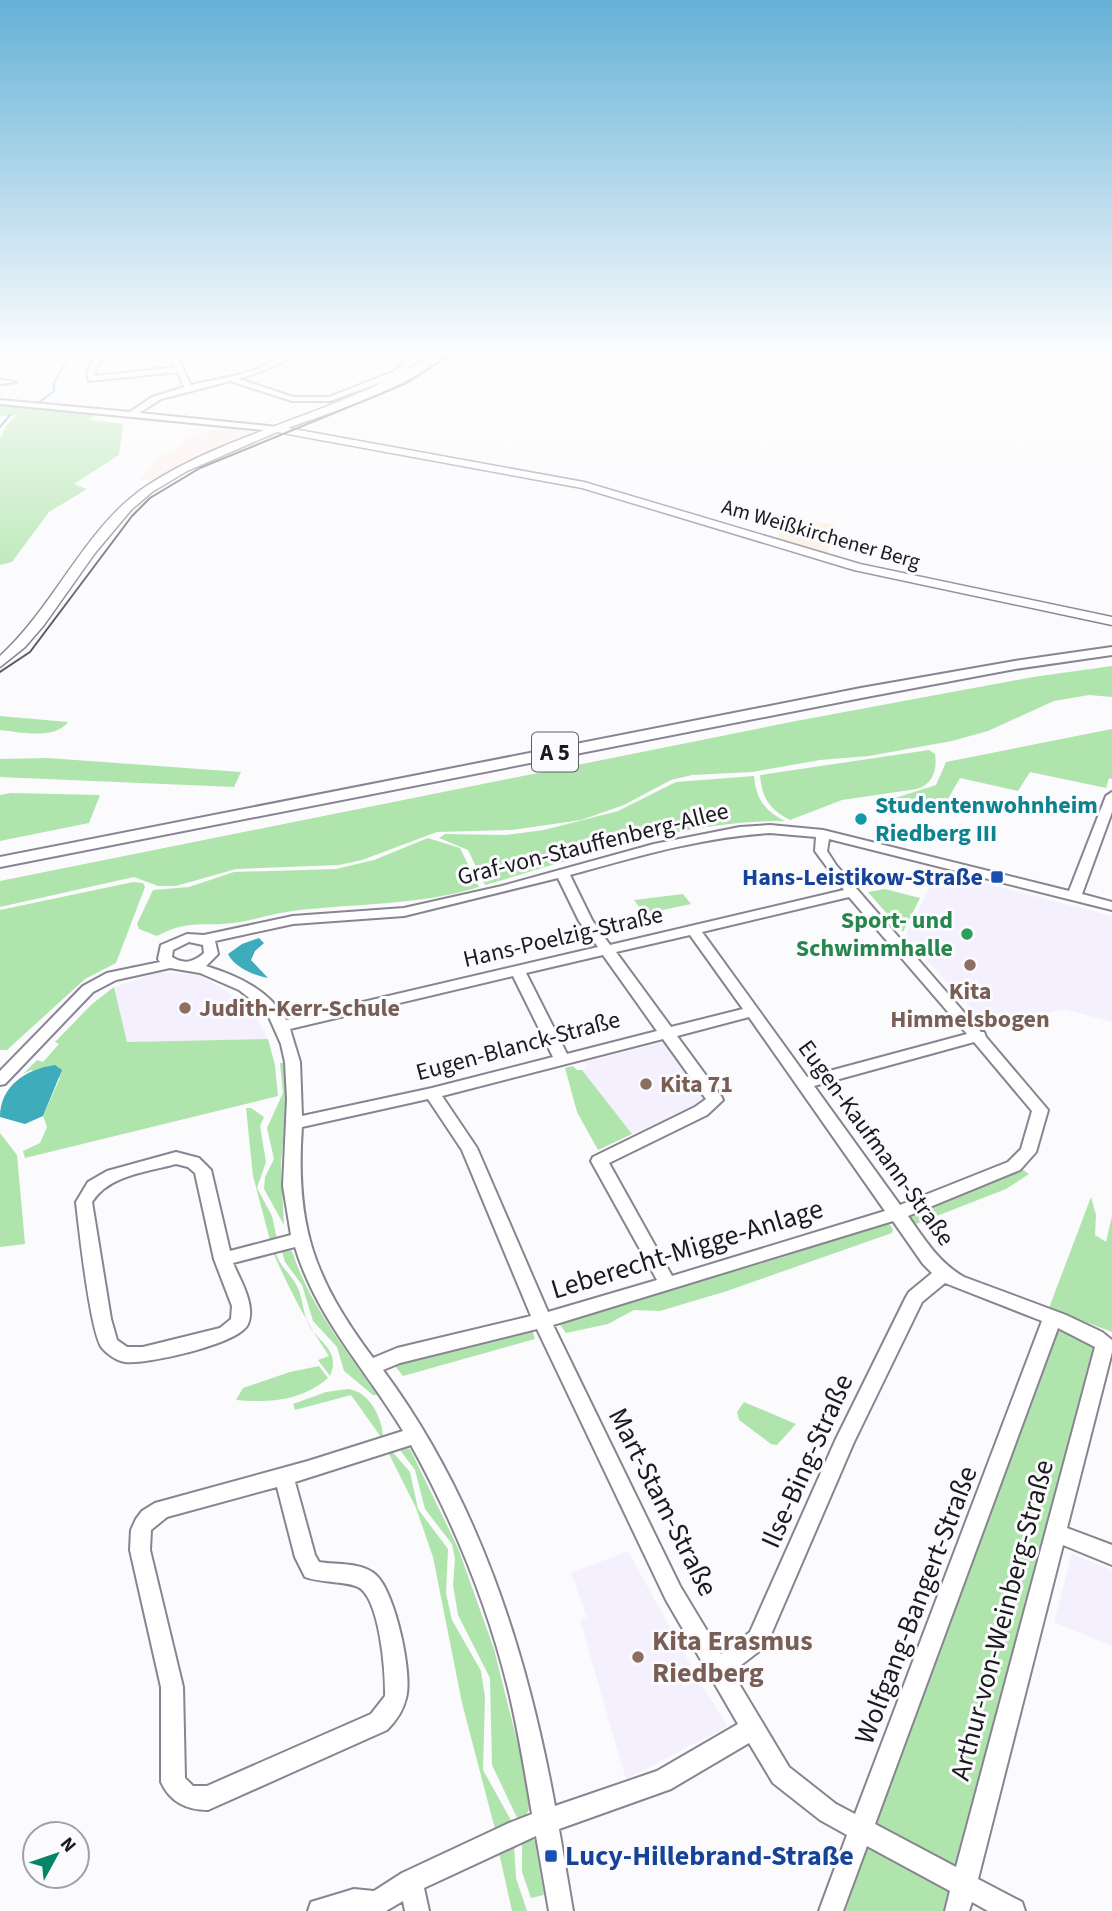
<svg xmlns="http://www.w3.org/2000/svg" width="1112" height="1911" viewBox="0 0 1112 1911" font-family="'Source Sans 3',sans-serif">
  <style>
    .commercial { fill: #fcede8 }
    .industrial { fill: #fceedb }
    .built { fill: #f4f0fd }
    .green { fill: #afe5ac }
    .water { fill: #3facbb }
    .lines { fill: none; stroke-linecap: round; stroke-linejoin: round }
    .stream { stroke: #3facbb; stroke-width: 2 }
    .minor-casing { stroke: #888491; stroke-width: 4 }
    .major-casing { stroke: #888491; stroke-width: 3 }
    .highway-casing { stroke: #888491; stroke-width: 4 }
    .minor { fill: #fff; fill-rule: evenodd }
    .major { fill: #fff; fill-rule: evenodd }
    .highway { fill: #fff; fill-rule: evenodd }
    .tram { stroke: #5a595d; stroke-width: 2 }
    .culture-dot { fill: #0f9aa8; stroke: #fbfafd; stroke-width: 2.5 }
    .transit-dot { fill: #1a4fb4; stroke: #fbfafd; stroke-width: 2.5 }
    .leisure-dot { fill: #2e9e5b; stroke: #fbfafd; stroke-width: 2.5 }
    .education-dot { fill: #8d6e63; stroke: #fbfafd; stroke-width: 2.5 }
    .labels { text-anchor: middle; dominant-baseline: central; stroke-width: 6; stroke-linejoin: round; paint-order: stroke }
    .far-street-label { font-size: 21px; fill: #1b1a1f; stroke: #fbfafd }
    .shield { fill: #fbfafd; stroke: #5e5d62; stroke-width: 2 }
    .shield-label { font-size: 23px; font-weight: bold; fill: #1b1a1f }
    .culture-label { font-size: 24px; font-weight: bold; fill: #0d838f; stroke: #fbfafd; text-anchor: start }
    .street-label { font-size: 24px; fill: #1b1a1f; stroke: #fbfafd }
    .transit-label { font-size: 24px; font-weight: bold; fill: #164399; stroke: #fbfafd; text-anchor: end }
    .leisure-label { font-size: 24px; font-weight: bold; fill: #27864d; stroke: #fbfafd; text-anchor: end }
    .education-label { font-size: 24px; font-weight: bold; fill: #785e54; stroke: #fbfafd; text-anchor: start }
    .near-street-label { font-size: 28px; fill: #1b1a1f; stroke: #fbfafd }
    .near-education-label { font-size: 28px; font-weight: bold; fill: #785e54; stroke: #fbfafd; text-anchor: start }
    .near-transit-label { font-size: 28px; font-weight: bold; fill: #164399; stroke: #fbfafd; text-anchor: start }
  </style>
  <rect width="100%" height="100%" fill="#fbfafd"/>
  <path class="commercial" d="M222,427L254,432L176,468L154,481L140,480L159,456L181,446L186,438Z"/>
  <path class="industrial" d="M784,519L835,524L827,555L777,540Z"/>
  <path class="built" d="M938,871L1112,916V1022L1064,1009L990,1028L905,937Z
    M160,972L199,975L226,991L254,1012L268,1039L127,1042L114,987Z
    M668,1041L707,1099L632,1134L582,1070L587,1068L585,1062Z
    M628,1551L701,1684L726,1723V1727L626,1779L580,1620L587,1617L571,1573Z
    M1072,1554L1112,1570V1646L1054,1622Z"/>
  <path class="green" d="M0,404L97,413L90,420L123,424L119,455L74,484L87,489L49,512L12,562L0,565V439L6,426L16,415L0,416Z
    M1112,666V697L1089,695L1054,701L988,731L952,741L869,756L820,760L752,772L692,775L671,780L624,805L581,820L512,830L437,832L362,860L339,865L236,869L176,886H158L134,877L0,907V881L796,721L1033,677Z
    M0,716L68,722C55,740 20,732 0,730Z
    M1112,729V779L1109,778L1106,788L1030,772L1018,791L960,778L943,808L895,798L936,785L946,762Z
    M929,750L935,754C937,770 934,783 917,789L842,800L790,820C769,809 762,798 760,775Z
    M48,758L241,772L234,787L0,777V759Z
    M754,776C756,799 765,811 785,821C683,820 583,857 485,885L468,850L439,838L445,834L506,835L544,830L618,811L676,782Z
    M11,793L100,795L89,823L0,841V795Z
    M428,838L460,848L479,887C418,906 355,903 293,911C275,913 258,919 240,922C206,928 190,918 157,936L139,929L137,924L153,890L189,887L234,872L336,869L374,860Z
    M133,882L143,883L145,887L116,963L85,979L7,1050H0V910Z
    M885,889L920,898L903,932L868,892Z
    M683,894L691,904L644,914L634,900Z
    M114,987L127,1042L268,1039L275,1065L278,1096L25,1158L23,1151L40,1143L47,1127L43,1116L60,1078L31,1070L23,1074L37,1060L43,1062L59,1044L55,1042L92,1004Z
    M280,1063H283L287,1097L281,1164L284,1225L264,1189L265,1177L274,1159L267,1128L283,1093Z
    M573,1066L577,1070H582L632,1134L598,1150L577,1112L565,1068Z
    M246,1108H251L264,1117L260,1126L266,1162L257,1188L272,1216L277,1239L271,1244L253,1176Z
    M0,1133L17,1155L25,1244L0,1247Z
    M1023,1170L1029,1174L1006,1189L916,1224L911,1221L909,1214Z
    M1091,1197L1096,1215L1095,1235L1106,1242L1112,1216V1332L1049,1308Z
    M888,1222L893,1229L892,1233L727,1291L660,1311L634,1310L608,1324L566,1333L558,1322L780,1258Z
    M281,1249L292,1251C310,1306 345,1348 377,1395H373L344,1371L337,1347L313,1321L302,1285L285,1262Z
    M275,1251C279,1266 292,1275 298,1288C303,1300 303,1314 309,1325C320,1344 341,1351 330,1376L318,1360L329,1356C307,1323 289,1289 273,1252Z
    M532,1329L535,1339L403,1376L395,1366Z
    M1063,1330L1092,1340L1099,1352L950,1911H845L1054,1332Z
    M319,1366L328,1378C301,1401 270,1403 236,1400L243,1388L290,1372Z
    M348,1389C370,1391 384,1421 383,1440L351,1395L295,1410L293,1404L326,1392Z
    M744,1402L796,1424L777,1445L771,1444L739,1420L737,1412Z
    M397,1446L410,1449L458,1548L494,1649L524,1769L530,1807L525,1818L519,1822L492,1765L490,1678L458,1615L453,1585L455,1559L452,1544L425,1509L415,1470Z
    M390,1449L410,1472L418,1509L448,1549L446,1593L452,1620L481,1671L485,1697L483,1770L512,1822L496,1833L462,1703L433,1557L416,1508L387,1450Z
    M531,1837L535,1841L544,1895L531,1898L522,1872V1838Z
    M514,1844L516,1878L527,1911H512L500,1857L498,1850Z"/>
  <path class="water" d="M259,938L264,943L255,951L251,960L268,978C255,976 234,967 228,954L242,944Z
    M55,1065L62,1070L43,1116L25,1124L0,1117C0,1086 26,1069 55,1065Z"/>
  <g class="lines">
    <path class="stream" d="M37,404L54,391V383L70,354
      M0,427L10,415"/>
    <defs>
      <path id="minor" d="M97,354H110C103,359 94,366 95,376L176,367L169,354H176L191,385C212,380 233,377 253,371C266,366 280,354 294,354L278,365L239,379L293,397H329L395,371L405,361L422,354H431L411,365L401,375L330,401H292L230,381L161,399L139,413L278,427L279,429L275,431L0,404V400L130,412L152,397L184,387L178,372L89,381L87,372Z
        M0,380L16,382L0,384Z
        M1112,792V812L1082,894L1112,902V910L829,839L827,851L836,865L981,1032H984L986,1037L1048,1110L1036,1152L1020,1170L908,1216C925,1240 939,1263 964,1277L1066,1315L1102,1332L1112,1340V1352L1067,1528L1112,1545V1565L1063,1545L978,1879L1022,1902L1025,1911H988L972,1902L969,1911H945L950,1891L867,1846L843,1911H819L847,1835L820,1820L773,1783L749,1743L671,1789L559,1829L573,1911H549L536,1836L424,1888L429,1911H405L403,1901L386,1911H308L311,1902L354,1889L374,1891L402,1873L509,1823L532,1814C525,1772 518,1729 508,1688C487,1603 453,1521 411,1445L295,1482L315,1555L319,1562C337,1565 362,1562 376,1575C395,1592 413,1674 406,1698C403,1711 396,1721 387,1730L208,1810C187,1810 170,1802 161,1782V1687L130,1550L131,1530L136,1519L142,1511L155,1503L308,1461L403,1431C365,1368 317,1319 295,1247L233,1263C240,1280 256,1305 248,1324C240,1344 145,1365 125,1362C117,1361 107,1354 102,1348C90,1332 79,1228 76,1202L88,1182L107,1171L176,1152L199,1158L211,1170L230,1251L291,1235L283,1186L287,1099L285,1062L281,1044L269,1017L261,1007L239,990L200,973L170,968L116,980L93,992L5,1084L0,1085V1071L83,986L107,973L160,962L158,959L161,945L187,934L204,935L293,916L404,908L502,886L654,844L740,827L770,825L823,830L1069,891L1106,796ZM770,833L816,837L815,851L844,890L610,945L592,920L570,875C635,857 702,837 770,833ZM558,878L579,921L598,947L286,1020C269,990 238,976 206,966L218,954L215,941L293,924L404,916ZM849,897L967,1034L807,1077L702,932ZM690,935L743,1009L671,1027L616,952ZM189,942L203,945L204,953C194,962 184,965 172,957L173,950ZM603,955L657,1031L567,1054L526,973ZM513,976L553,1057L432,1088L302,1116L300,1062L290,1029ZM749,1017L885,1211L672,1276L609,1163L707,1115L723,1100L721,1096L677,1036ZM663,1039L706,1099L695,1107L593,1157L591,1161L657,1280L548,1312L477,1148L442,1096ZM974,1042L1032,1111L1021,1149L1008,1162L900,1205L814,1086ZM428,1099L462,1150L531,1316L397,1348L373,1358C314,1279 295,1226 302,1127ZM176,1164L188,1167L195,1173L214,1259L232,1306L231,1319L220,1328L143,1347H127L117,1340L111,1319L92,1202C109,1175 147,1172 176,1164ZM893,1221L923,1264L932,1273L909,1292L906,1297L835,1441L750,1632L721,1654L680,1586L553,1325ZM945,1283L1042,1321L855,1814L836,1804L789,1767L732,1672L766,1646L854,1442L922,1302ZM1058,1328L1095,1347L956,1867L875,1824ZM537,1329L666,1600L738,1724L657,1771L555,1806C527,1652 478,1498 383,1370L400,1363ZM277,1487L295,1557L305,1577C321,1583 345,1581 358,1587C380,1598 386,1674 385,1696L371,1714L207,1786H193L185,1778L183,1687L150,1550L151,1530L167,1517Z"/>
      <path id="major" d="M435,354H446C406,389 337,410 288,428L584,482L860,564L1112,617V625L854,570L582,488L277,432L187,471L152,492L131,510L95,553L44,625L25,647L0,667V656C55,606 84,529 145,487C202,449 268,430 330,405C367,391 401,374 435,354Z"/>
      <path id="highway" d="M1112,647V655L1015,669L861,698L0,867V857L861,688L1015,661Z"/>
    </defs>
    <use href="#minor" class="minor-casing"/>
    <use href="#major" class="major-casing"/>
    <use href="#highway" class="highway-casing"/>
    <use href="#minor" class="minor"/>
    <use href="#major" class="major"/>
    <use href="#highway" class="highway"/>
    <path class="tram" d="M0,672L30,652L132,516L150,498L200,468L405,384L452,354"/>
  </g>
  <linearGradient id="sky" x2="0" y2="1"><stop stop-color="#64b1d6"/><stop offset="0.57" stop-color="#fdfdfe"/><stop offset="1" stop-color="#fdfdfe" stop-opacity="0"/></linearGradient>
  <rect width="1112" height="621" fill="url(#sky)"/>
  <circle class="culture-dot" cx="861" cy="819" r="7"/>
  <g class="transit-dot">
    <rect x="990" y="870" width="14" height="14" rx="3.5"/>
    <rect x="544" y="1849" width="14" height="14" rx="3.5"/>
  </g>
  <circle class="leisure-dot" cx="967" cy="934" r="7"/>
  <g class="education-dot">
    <circle cx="970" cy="965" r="7"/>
    <circle cx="185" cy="1008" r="7"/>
    <circle cx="646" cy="1084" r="7"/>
    <circle cx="638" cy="1657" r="7"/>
  </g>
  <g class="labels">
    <g class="far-street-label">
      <text transform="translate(821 534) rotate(16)">Am Weißkirchener Berg</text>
    </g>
    <rect class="shield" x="532" y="732.5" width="46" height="39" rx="5"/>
    <g class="shield-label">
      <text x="555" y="752">A 5</text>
    </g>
    <g class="culture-label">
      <text x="875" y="805">Studentenwohnheim<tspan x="875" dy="28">Riedberg III</tspan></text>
    </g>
    <g class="street-label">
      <text transform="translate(593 844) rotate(-14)">Graf-von-Stauffenberg-Allee</text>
      <text transform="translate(563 937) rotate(-13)">Hans-Poelzig-Straße</text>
      <text transform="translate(518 1046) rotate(-15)">Eugen-Blanck-Straße</text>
      <text transform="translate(876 1143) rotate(54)">Eugen-Kaufmann-Straße</text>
    </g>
    <g class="transit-label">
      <text x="983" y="877">Hans-Leistikow-Straße</text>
    </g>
    <g class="leisure-label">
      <text x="953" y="920">Sport- und<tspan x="953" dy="28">Schwimmhalle</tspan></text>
    </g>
    <g class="education-label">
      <text x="970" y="991" text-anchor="middle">Kita<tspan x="970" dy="28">Himmelsbogen</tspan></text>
      <text x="199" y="1008">Judith-Kerr-Schule</text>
      <text x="660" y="1084">Kita 71</text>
    </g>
    <g class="near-street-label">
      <text transform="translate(687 1249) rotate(-17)">Leberecht-Migge-Anlage</text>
      <text transform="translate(807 1461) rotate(-66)">Ilse-Bing-Straße</text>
      <text transform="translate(663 1502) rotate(63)">Mart-Stam-Straße</text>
      <text transform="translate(916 1605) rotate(-69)">Wolfgang-Bangert-Straße</text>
      <text transform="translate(1002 1620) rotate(-75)">Arthur-von-Weinberg-Straße</text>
    </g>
    <g class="near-education-label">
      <text x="652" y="1641">Kita Erasmus<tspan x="652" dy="32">Riedberg</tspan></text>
    </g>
    <g class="near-transit-label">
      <text x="565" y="1856">Lucy-Hillebrand-Straße</text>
    </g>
  </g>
  <g transform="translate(56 1855) rotate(50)"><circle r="33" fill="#fbfafd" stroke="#a1a0a4" stroke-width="2"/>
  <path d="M0-5L12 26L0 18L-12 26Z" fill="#058567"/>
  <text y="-10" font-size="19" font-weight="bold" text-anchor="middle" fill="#1b1a1f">N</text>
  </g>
</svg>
